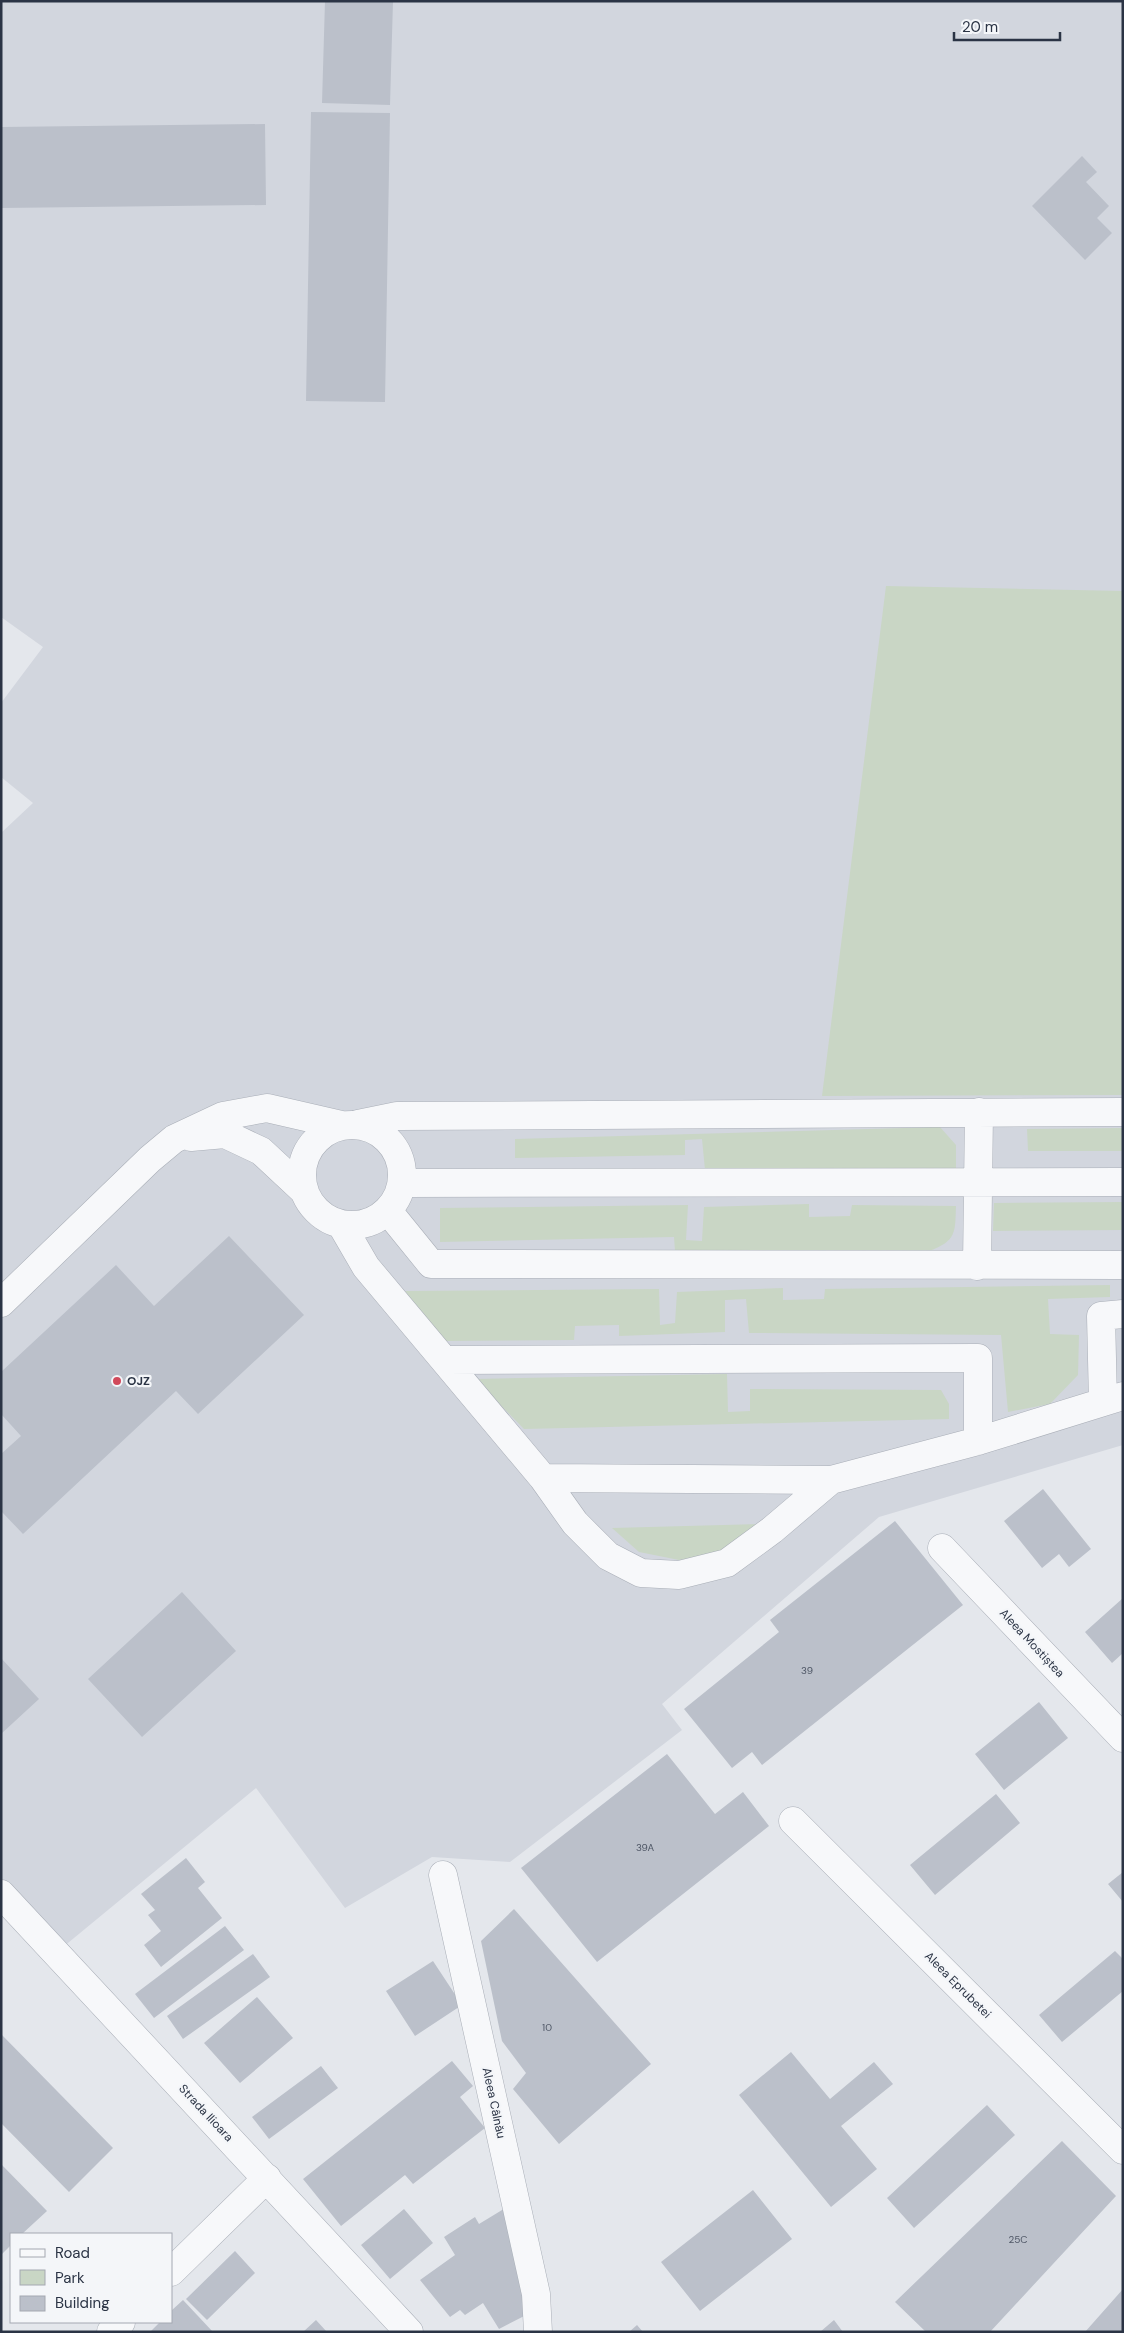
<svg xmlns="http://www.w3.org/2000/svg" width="1124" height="2333" viewBox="0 0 1124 2333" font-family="'DM Sans',sans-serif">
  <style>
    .built { fill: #d2d6de }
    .green { fill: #c9d6c5 }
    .building { fill: #bbc0ca }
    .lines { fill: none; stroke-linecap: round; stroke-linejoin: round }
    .minor-casing { stroke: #a9aeb7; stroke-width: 29 }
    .minor { stroke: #f7f8fa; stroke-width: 28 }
    .poi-dot { fill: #d1495b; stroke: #f4f6f9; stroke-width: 2 }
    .labels { text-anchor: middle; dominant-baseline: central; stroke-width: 4.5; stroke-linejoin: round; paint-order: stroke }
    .number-label { font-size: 10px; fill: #4f5766 }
    .poi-label { font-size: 12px; font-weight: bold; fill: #2b3445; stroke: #f4f6f9; text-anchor: start }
    .street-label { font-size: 12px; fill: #2b3445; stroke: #f4f6f9 }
  </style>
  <rect width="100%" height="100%" fill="#e4e7ec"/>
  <path class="built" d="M1,1H1123V1445L879,1517L662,1704L682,1730L510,1862L432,1857L345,1908L256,1788L57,1952L1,1894V833L33,803L1,777V703L43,647L1,617Z"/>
  <path class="green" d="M886,586L1123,591V1095L822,1096Z
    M940,1127L956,1145V1168L705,1170L702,1139L685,1140V1155L515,1158V1139Z
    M1123,1128V1151H1028L1027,1129Z
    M1123,1202V1230L993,1231L994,1203Z
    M809,1204V1217L850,1216L852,1205L956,1206C955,1232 957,1241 929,1251H675L674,1237L440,1242V1208L688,1205L686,1240L702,1241L704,1207Z
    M1110,1285V1297L1048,1299L1050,1334L1079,1335L1078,1375L1050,1404L1008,1412L1001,1335L749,1333L746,1299L725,1300V1332L619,1336V1325L575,1326L574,1340L444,1341L405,1291L659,1289L660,1325L675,1323L677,1292L783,1288V1300L824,1299L825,1289Z
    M727,1374L728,1412L750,1411V1389L941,1390L949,1404V1419L524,1429L475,1379Z
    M760,1524L718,1553L679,1560L639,1552L612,1528Z"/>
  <path class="building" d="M325,1H393L390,105L322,103Z
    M311,112L390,113L385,402L306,401Z
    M265,124L266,205L1,208V127Z
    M1082,156L1097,172L1086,182L1109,206L1097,218L1112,233L1085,260L1032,206Z
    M229,1236L304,1315L198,1414L176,1391L23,1534L1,1511V1454L21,1436L1,1414V1372L116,1265L154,1306Z
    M1043,1489L1091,1549L1069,1567L1059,1554L1042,1568L1004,1521Z
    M895,1521L963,1605L762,1765L752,1752L732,1768L684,1709L779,1632L770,1620Z
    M182,1592L236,1651L142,1737L88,1679Z
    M1123,1598V1653L1112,1663L1085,1632Z
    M1,1658L39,1699L1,1734Z
    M1039,1702L1068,1738L1004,1790L975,1754Z
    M667,1754L715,1814L743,1792L769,1826L597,1962L521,1868Z
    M996,1794L1020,1823L935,1895L910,1865Z
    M186,1858L205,1882L198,1888L222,1918L161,1967L144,1945L161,1931L148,1915L155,1910L141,1894Z
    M1123,1872V1902L1108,1884Z
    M514,1909L651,2064L559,2144L513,2089L526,2073L502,2041L481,1941Z
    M225,1926L244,1950L154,2018L135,1994Z
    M1115,1951L1123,1959V1991L1062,2042L1039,2015Z
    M253,1954L270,1977L183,2039L167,2016Z
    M433,1961L462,2005L415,2036L386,1991Z
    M257,1997L293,2038L240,2083L204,2043Z
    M1,2034L113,2148L69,2192L1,2123Z
    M791,2052L830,2099L874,2062L893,2084L841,2126L877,2169L831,2207L739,2095Z
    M452,2061L473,2086L460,2097L485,2128L413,2184L405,2175L341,2226L303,2179Z
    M321,2066L338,2088L269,2139L252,2117Z
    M987,2105L1015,2135L914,2228L887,2198Z
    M1062,2141L1116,2196L990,2332H926L895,2302Z
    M1,2164L47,2211L22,2234H11V2245L1,2255Z
    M753,2190L792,2239L700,2311L661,2262Z
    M507,2207L534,2311L499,2329L483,2303L465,2315L460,2310L450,2317L420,2280L455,2255L444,2237L475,2217L479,2224Z
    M404,2209L433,2243L390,2279L361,2245Z
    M235,2251L255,2273L207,2320L186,2299Z
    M1123,2289V2332H1085Z
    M183,2300L213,2332H150L160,2322H171V2311Z
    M316,2320L327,2332H303Z
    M834,2320L843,2332H820Z
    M637,2325L643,2332H629Z"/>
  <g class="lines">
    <defs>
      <path id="minor" d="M358,1124L397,1116L1123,1112
        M302 1175a50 50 0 1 1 100 0a50 50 0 1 1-100 0Z
        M191,1137L225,1134L261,1151L304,1191
        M402,1183L1123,1182
        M388,1211L431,1264L1123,1265
        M341,1224L366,1267L543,1478L831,1480L978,1441L1123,1396
        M977,1266L979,1112
        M1,1303L150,1159L174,1139L223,1116L267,1108L341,1125
        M445,1360L978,1358V1441
        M1103,1402L1101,1316L1123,1314
        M543,1478L575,1523L608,1556L641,1573L679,1575L727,1563L772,1530L831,1480
        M942,1548L1123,1738
        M793,1821L1123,2150
        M443,1875L536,2294L538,2332
        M1,1894L409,2332
        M171,2272L267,2178
        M111,2332L121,2322"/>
    </defs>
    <use href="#minor" class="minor-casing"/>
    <use href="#minor" class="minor"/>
  </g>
  <circle class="poi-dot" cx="117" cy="1381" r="5"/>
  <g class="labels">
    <g class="number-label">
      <text x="807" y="1670">39</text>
      <text x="645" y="1847">39A</text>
      <text x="547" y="2027">10</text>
      <text x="1018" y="2239">25C</text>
    </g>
    <g class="poi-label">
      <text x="127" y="1381">OJZ</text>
    </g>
    <g class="street-label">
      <text transform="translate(1032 1643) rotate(47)">Aleea Mostiștea</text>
      <text transform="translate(958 1985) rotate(45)">Aleea Eprubetei</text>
      <text transform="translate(494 2103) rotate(78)">Aleea Câlnău</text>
      <text transform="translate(206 2113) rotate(47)">Strada Ilioara</text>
    </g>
  </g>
  <rect width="1124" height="2333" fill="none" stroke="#2b3445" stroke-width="5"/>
  <rect x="10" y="2233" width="162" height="90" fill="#f4f6f9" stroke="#a4a8b1"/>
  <rect x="20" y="2249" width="25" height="8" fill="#f7f8fa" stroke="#a4a8b1"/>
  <text x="55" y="2258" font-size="15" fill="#2b3445">Road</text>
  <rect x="20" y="2270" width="25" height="15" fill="#c9d6c5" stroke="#a4a8b1"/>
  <text x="55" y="2283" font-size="15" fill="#2b3445">Park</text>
  <rect x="20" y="2296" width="25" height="15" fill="#bbc0ca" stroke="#a4a8b1"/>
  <text x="55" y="2308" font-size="15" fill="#2b3445">Building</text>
  <path d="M954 32v8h106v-8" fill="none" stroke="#2b3445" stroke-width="2.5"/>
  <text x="962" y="32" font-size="15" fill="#2b3445" stroke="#f4f6f9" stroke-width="4" paint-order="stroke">20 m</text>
</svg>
